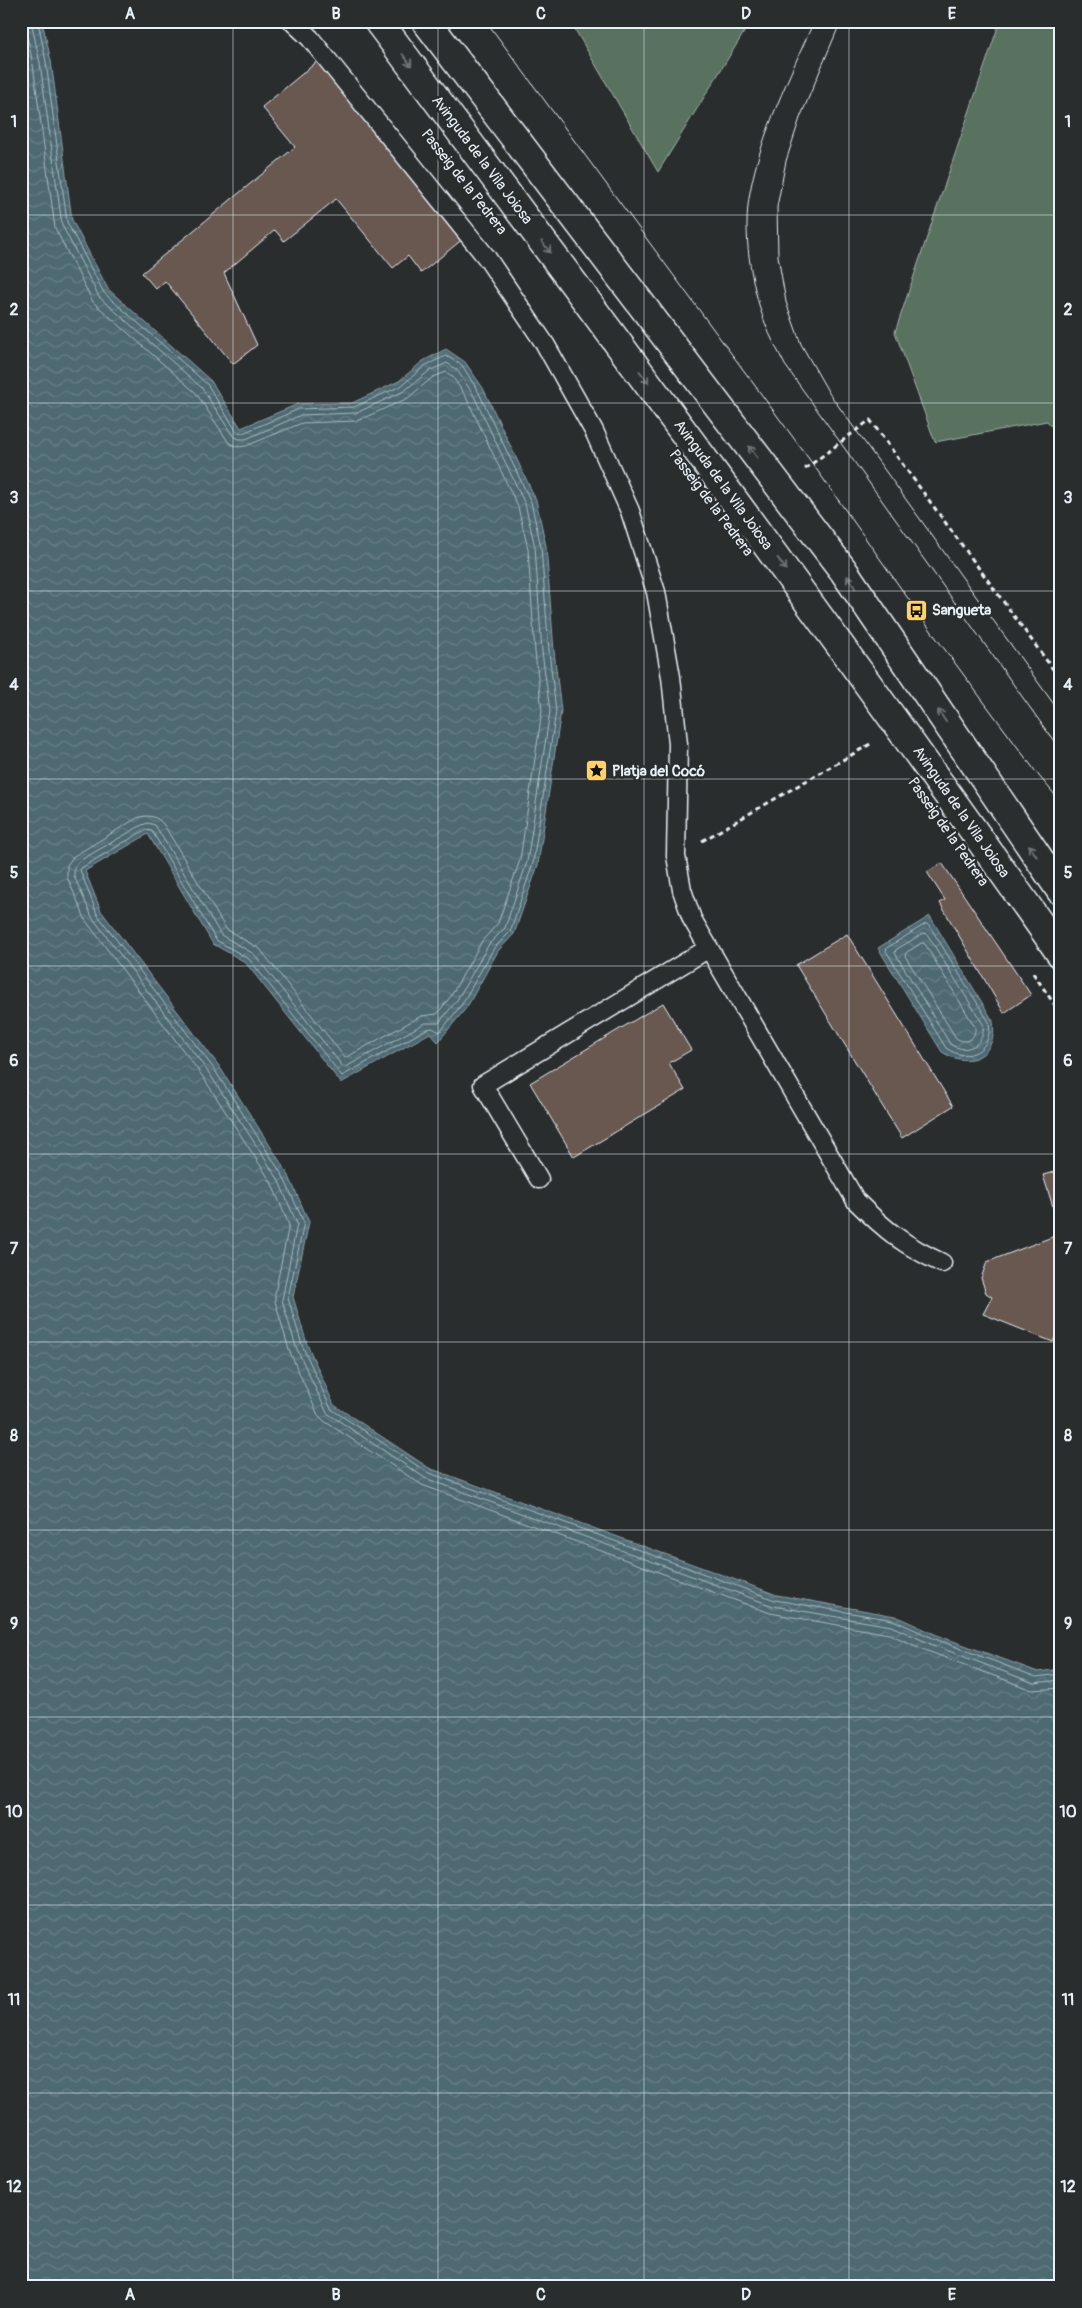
<svg xmlns="http://www.w3.org/2000/svg" width="1082" height="2308" viewBox="0 0 1082 2308" font-family="Pangolin,sans-serif">
  <style>
    .green { fill: #58725f; stroke: #a0b2ac }
    .water { fill: url(#water-waves); stroke: #8c9fa8 }
    .lines { fill: none; stroke-linecap: round; stroke-linejoin: round }
    .shore { stroke: #aabbc2; stroke-width: 1 }
    .building { fill: #695950; stroke: #e8f1f8 }
    .lane-casing { stroke: #e8f1f8; stroke-width: 21 }
    .secondary-casing { stroke: #e8f1f8; stroke-width: 31 }
    .path { stroke: #e8f1f8; stroke-width: 3; stroke-dasharray: 5 4; stroke-linecap: butt }
    .lane { stroke: #2a2d2e; stroke-width: 18 }
    .secondary { stroke: #2a2d2e; stroke-width: 28 }
    .tram { stroke: #e8f1f8; stroke-width: 1 }
    .oneway { stroke: #6c7275 }
    .grid { fill: none; stroke: #e8f1f8; stroke-width: 1; stroke-opacity: 0.55 }
    .labels { text-anchor: middle; dominant-baseline: central; stroke-width: 5; stroke-linejoin: round; paint-order: stroke }
    .street-label { font-size: 15px; fill: #e8f1f8; stroke: #2a2d2e }
    .poi-label { font-size: 15px; font-weight: bold; fill: #e8f1f8; stroke: #2a2d2e; text-anchor: start }
    .neatline { fill: none; stroke: #e8f1f8; stroke-width: 2 }
    .grid-label { font-size: 16px; text-anchor: middle; font-weight: bold; fill: #e8f1f8 }
  </style>
  <defs>
    <pattern id="water-waves" width="16" height="10" patternUnits="userSpaceOnUse" patternTransform="scale(1.25)"><rect width="16" height="10" fill="#4e6972"/><path d="M0 5q4-4 8 0t8 0" fill="none" stroke="#687f87"/></pattern>
  </defs>
  <rect width="100%" height="100%" fill="#2a2d2e"/>
  <filter id="ink" filterUnits="userSpaceOnUse"><feTurbulence type="fractalNoise" baseFrequency=".02" numOctaves="2"/><feDisplacementMap in="SourceGraphic" scale="10" xChannelSelector="R" yChannelSelector="G"/><feConvolveMatrix kernelMatrix="1 2 1 2 8 2 1 2 1" color-interpolation-filters="sRGB"/></filter>
  <g filter="url(#ink)">
    <path class="green" d="M570,21H751L658,172Z
      M1000,21H1061V437L1047,421L935,442L895,332Z"/>
    <path class="water" d="M21,21H42L51,61L72,220L108,289L211,381L241,428L298,404L352,403L399,381L423,361L446,349L465,362L483,388L536,500L546,546L554,651L561,711L538,865L514,934L498,951L467,1007L438,1042L430,1033L341,1083L245,962L213,944L148,834L85,871L101,911L219,1066L288,1174L309,1222L293,1297L307,1344L334,1405L429,1468L777,1595L895,1616L937,1635L1038,1672L1061,1669V2287H21Z
      M930,916L993,1021C998,1055 970,1070 942,1052L878,948Z"/>
    <g class="lines">
      <path class="shore" d="M24,21L33,65L55,228L93,302L196,393L229,443L238,447L246,446L302,423L357,421L408,398L433,377L446,372L452,376L466,397L518,507L528,549L535,652L542,711L520,860L498,923L482,941L451,996L437,1014L421,1016L345,1058L260,949L226,929L164,825C157,816 148,814 137,818L74,856L67,865V877L86,921L203,1077L271,1182L289,1225L275,1293V1301L289,1350L318,1415L324,1421L422,1485L770,1613L889,1634L930,1652L1032,1690L1061,1688
        M31,21L40,63L62,225L99,297L202,388L233,436L239,439H246L301,415L356,413L404,391L429,371L447,363L457,370L473,394L525,504L535,547L542,652L550,711L527,862L505,928L489,944L457,1000L439,1023H425L344,1068L254,954L221,935L155,825L148,823L142,825L79,861L74,868V876L92,917L209,1073L278,1179L297,1224L282,1300L296,1347L327,1413L425,1478L773,1606L891,1626L933,1645L1034,1683L1061,1680
        M38,21L46,62L67,222L104,293L207,384L237,432L243,433L299,409L354,407L401,386L426,365L446,356L462,365L478,391L531,502L541,547L549,651L556,711L533,863L510,932L494,948L462,1004L440,1032L432,1028L427,1029L342,1076L249,959L216,940L152,831L145,830L83,867L80,870L97,914L214,1069L283,1176L304,1223L288,1298L302,1345L331,1409L427,1472L775,1600L893,1620L935,1639L1036,1677L1061,1674
        M926,924L929,925L989,1022C993,1050 968,1064 946,1048L886,951L887,948Z
        M924,933L927,934L983,1024C986,1045 966,1055 950,1044L895,953L896,950Z
        M922,943L925,944L975,1027C976,1039 966,1045 956,1038L905,956L906,953Z"/>
    </g>
    <path class="building" d="M319,60L464,238L421,273L408,256L393,268L336,199L284,241L275,230L224,273L257,345L233,364L165,281L156,289L142,273L295,147L262,107Z
      M942,863L1031,995L1004,1013L940,903L945,900L927,872Z
      M847,934L953,1106L902,1138L796,965Z
      M663,1003L691,1050L669,1063L685,1090L574,1157L530,1083Z
      M1061,1170V1208L1054,1210L1043,1175Z
      M1060,1234L1061,1337L1056,1335L1053,1342L983,1314L992,1297L986,1293L981,1278L987,1262Z"/>
    <g class="lines">
      <defs>
        <path id="lane" d="M292,21L310,38L487,258L545,344L594,431L630,511L656,592L671,677L678,744L676,856L682,890L692,919L856,1201C885,1230 905,1246 942,1263
          M539,1179L483,1085L709,948"/>
        <path id="secondary" d="M378,21C609,330 839,639 1061,954
          M426,21L843,570L1061,891"/>
      </defs>
      <use href="#lane" class="lane-casing"/>
      <use href="#secondary" class="secondary-casing"/>
      <path class="path" d="M805,469L870,420L1061,680
        M702,841L872,743
        M1033,973L1061,1014"/>
      <use href="#lane" class="lane"/>
      <use href="#secondary" class="secondary"/>
      <path class="tram" d="M486,21L812,463L934,635L1039,776L1061,802
        M814,21C790,76 761,133 750,192C742,232 751,285 765,323C770,337 778,351 785,365L1061,751
        M841,21L800,118L786,161L777,207L778,256L786,302L801,344L829,393L1061,714"/>
    </g>
    <defs><path id="oneway-shaft" d="M-6 0H5M1.5-3L5.5 0L1.5 3" fill="none" stroke-width="1.6" stroke-linecap="round" stroke-linejoin="round" transform="scale(1.25)"/></defs>
    <g class="oneway">
      <use href="#oneway-shaft" transform="translate(407 60) rotate(53)"/>
      <use href="#oneway-shaft" transform="translate(546 247) rotate(53)"/>
      <use href="#oneway-shaft" transform="translate(644 377) rotate(53)"/>
      <use href="#oneway-shaft" transform="translate(753 452) rotate(-127)"/>
      <use href="#oneway-shaft" transform="translate(782 564) rotate(54)"/>
      <use href="#oneway-shaft" transform="translate(851 582) rotate(-124)"/>
      <use href="#oneway-shaft" transform="translate(942 716) rotate(-124)"/>
      <use href="#oneway-shaft" transform="translate(1033 851) rotate(-124)"/>
    </g>
  </g>
  <path class="grid" d="M233,21V2287M438,21V2287M644,21V2287M849,21V2287M21,215H1061M21,403H1061M21,591H1061M21,779H1061M21,966H1061M21,1154H1061M21,1342H1061M21,1530H1061M21,1717H1061M21,1905H1061M21,2093H1061"/>
  <defs>
    <symbol id="bus-square" viewBox="-11 -11 22 22"><rect x="-9" y="-9" width="18" height="18" rx="4" fill="#ffd166" stroke="#2a2d2e"/><path d="M-5-6H5V4H4V6H2V4H-2V6H-4V4H-5ZM-3.5-4V0h7V-4ZM-3.5 1.2v1.5H-2V1.2ZM2 1.2v1.5H3.5V1.2Z" fill="#111"/></symbol>
    <symbol id="sight-square" viewBox="-11 -11 22 22"><rect x="-9" y="-9" width="18" height="18" rx="4" fill="#ffd166" stroke="#2a2d2e"/><path d="M0-6L1.8-2.2L6-1.7L2.9 1.2L3.7 5.4L0 3.3L-3.7 5.4L-2.9 1.2L-6-1.7L-1.8-2.2Z" fill="#111"/></symbol>
  </defs>
  <g fill-rule="evenodd">
    <use href="#bus-square" x="904" y="598" width="25" height="25"/>
    <use href="#sight-square" x="584" y="758" width="25" height="25"/>
  </g>
  <g class="labels">
    <g class="street-label">
      <text transform="translate(482 160) rotate(53)">Avinguda de la Vila Joiosa</text>
      <text transform="translate(464 182) rotate(52)">Passeig de la Pedrera</text>
      <text transform="translate(723 485) rotate(54)">Avinguda de la Vila Joiosa</text>
      <text transform="translate(711 503) rotate(53)">Passeig de la Pedrera</text>
      <text transform="translate(961 812) rotate(55)">Avinguda de la Vila Joiosa</text>
      <text transform="translate(948 832) rotate(55)">Passeig de la Pedrera</text>
    </g>
    <g class="poi-label">
      <text x="932" y="610">Sangueta</text>
      <text x="612" y="771">Platja del Cocó</text>
    </g>
  </g>
  <rect width="1082" height="2308" fill="none" stroke="#2a2d2e" stroke-width="55"/>
  <rect x="28" y="28" width="1026" height="2252" class="neatline"/>
  <g class="grid-label">
    <text x="130" y="19">A</text>
    <text x="336" y="19">B</text>
    <text x="541" y="19">C</text>
    <text x="746" y="19">D</text>
    <text x="952" y="19">E</text>
    <text x="14" y="127">1</text>
    <text x="1068" y="127">1</text>
    <text x="14" y="315">2</text>
    <text x="1068" y="315">2</text>
    <text x="14" y="503">3</text>
    <text x="1068" y="503">3</text>
    <text x="14" y="690">4</text>
    <text x="1068" y="690">4</text>
    <text x="14" y="878">5</text>
    <text x="1068" y="878">5</text>
    <text x="14" y="1066">6</text>
    <text x="1068" y="1066">6</text>
    <text x="14" y="1254">7</text>
    <text x="1068" y="1254">7</text>
    <text x="14" y="1441">8</text>
    <text x="1068" y="1441">8</text>
    <text x="14" y="1629">9</text>
    <text x="1068" y="1629">9</text>
    <text x="14" y="1817">10</text>
    <text x="1068" y="1817">10</text>
    <text x="14" y="2005">11</text>
    <text x="1068" y="2005">11</text>
    <text x="14" y="2192">12</text>
    <text x="1068" y="2192">12</text>
    <text x="130" y="2300">A</text>
    <text x="336" y="2300">B</text>
    <text x="541" y="2300">C</text>
    <text x="746" y="2300">D</text>
    <text x="952" y="2300">E</text>
  </g>
</svg>
